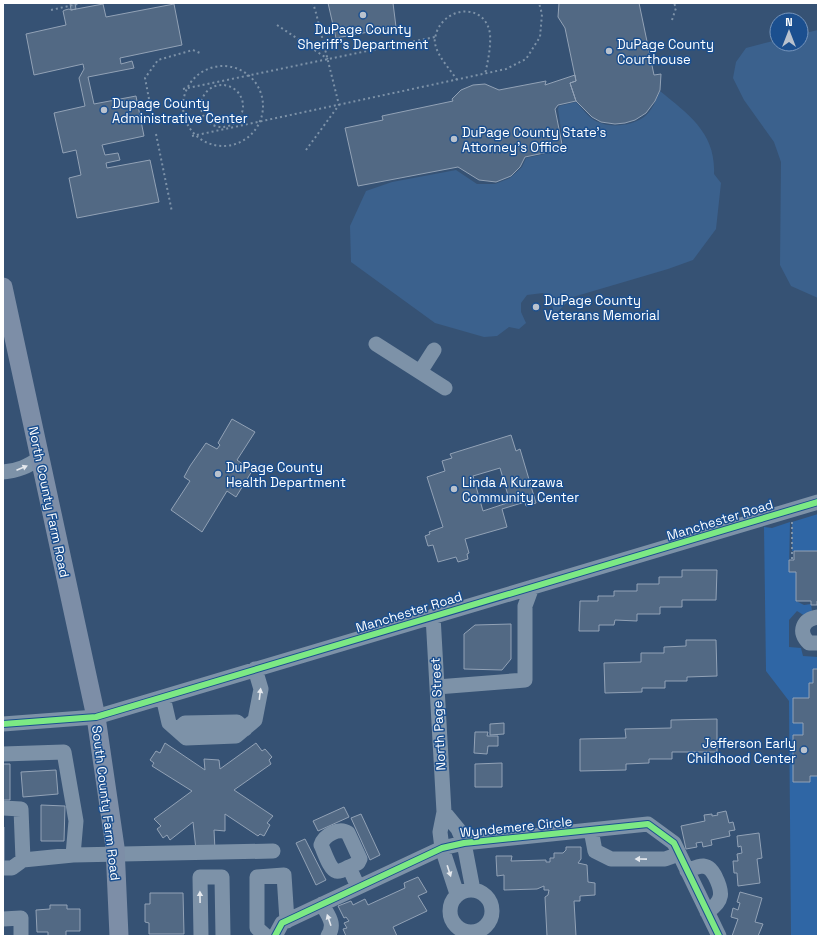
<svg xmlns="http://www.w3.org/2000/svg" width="821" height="939" viewBox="0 0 821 939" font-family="'Space Grotesk',sans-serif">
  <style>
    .green { fill: #2f66a5 }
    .water { fill: #3b618d }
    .building { fill: #526984; stroke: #92a2b6; fill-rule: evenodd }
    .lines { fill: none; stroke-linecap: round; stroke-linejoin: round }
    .path { stroke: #7d92a8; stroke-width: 2; stroke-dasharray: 2 3; stroke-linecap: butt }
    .minor { stroke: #7d92a8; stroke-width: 15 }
    .major { stroke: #7d8ea7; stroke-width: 19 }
    .cycleway-casing { stroke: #1b4f8f; stroke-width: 8 }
    .cycleway { stroke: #7ce984; stroke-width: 6 }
    .oneway { fill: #e5e9ee }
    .poi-dot { fill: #b9c2ce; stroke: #1b4f8f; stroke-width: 1.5 }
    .labels { text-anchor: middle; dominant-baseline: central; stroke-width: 3; stroke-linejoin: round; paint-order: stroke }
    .poi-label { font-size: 13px; fill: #fff; stroke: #1b4f8f; text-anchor: start }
    .street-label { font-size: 13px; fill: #fff; stroke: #1b4f8f }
  </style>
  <rect width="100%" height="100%" fill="#365274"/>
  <path class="green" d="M818,514V551H792V522Z
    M790,522L789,571L796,572V601L804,605L811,604L812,611L805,616L797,611L789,620V647L801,648L803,656L818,657V936H791L789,701L766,671L764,527L772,528Z"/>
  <path class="water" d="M818,30V298L791,286L780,265L781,162L774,142L744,100L733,78L736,62L746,48L777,40V44H801V34Z
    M660,91C689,115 716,133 714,174L721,183L716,229L693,260L668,269L573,297L553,316C554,305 551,300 543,293L527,295L521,303V312L526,323L519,329L509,327L497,336L484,337L435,323L351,262L350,226L366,191L392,182L456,170L477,184H495L510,178L522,167L526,158L564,150L558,109L559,106L576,102C581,107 586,114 591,118C605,129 630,127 644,117C652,111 656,100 660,91Z"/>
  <path class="building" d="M70,3H75L76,9L71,10Z
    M328,3H393L396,27L336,38Z
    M559,3H639L654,75L661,74L660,90L655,101L646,113L635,120L625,123L615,124L601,122L592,117L576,101L570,83L576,81L565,28L558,17Z
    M103,4L106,17L174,4L182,45L120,58L121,64L132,61L134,68L88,77L94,104L136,96L144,136L102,145L105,155L118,153L120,160L106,163L107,168L150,160L159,202L77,218L69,178L81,175L76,150L63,153L54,113L85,106L79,78L84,69L83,64L34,75L26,34L66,25L63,11L65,10L69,9L71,10Z
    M575,75L576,81L570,83L576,101L558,105L555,109L563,149L525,157L520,167L511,176L496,182L479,180L458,167L358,186L345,128L383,120L382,116L453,101L452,99L461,90L473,85L485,84L499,90L546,81L545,85Z
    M232,419L255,432L237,460L252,471L236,497L227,491L202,532L171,510L190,481L184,477L190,466L206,443L217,449L220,445L218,443Z
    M511,435L516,451L520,449L536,503L526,506L525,502L502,509L507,527L465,539L469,553L467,554L468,559L458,562L456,557L438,562L433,545L428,546L425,536L430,534L429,532L443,527L427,477L445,471L442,461L452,458L450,454ZM500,468L510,502L483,511L473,476Z
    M794,551H818V601H817V605H811V601H796V572H789V560H794Z
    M682,570H717L716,600H682V607H660V614H637V621L615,620L614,625H599V631H579L580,601H598V596H614V591H637V584H659V577H682Z
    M511,624V659L502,670L464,669V634L475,625Z
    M686,640H716L717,676L687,677V681H665V688H642V692L605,693L604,663L641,662V653H664V647L686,646Z
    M813,669H818V776H810V782H793V735H803V723H793V698H809V683H813Z
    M717,719V752H672V759H649V763L626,764V770L580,771V739L626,738L625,729L671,728V720Z
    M504,723V734L490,735V724Z
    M475,732H488L487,736H498V746H488L487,754L474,753Z
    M165,743L205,770L204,759L219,760L220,769L256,743L262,751L265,749L272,757L269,760L271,764L234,790L273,816L267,823L270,825L264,836L260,834L258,836L225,814V831L214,830L215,850H196L193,822L170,840L167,835L163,838L157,829L161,826L154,819L192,791L152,766L154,763L150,760L156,751L160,753Z
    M502,763V787H475V764Z
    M3,764H10V800H3Z
    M56,770L58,794L23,797L21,772Z
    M41,805L65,806L64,841H41Z
    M344,807L349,817L318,831L313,821Z
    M726,811L729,823L733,822L735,830L729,831L730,836L711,840L712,845L703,847L702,842L696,843L697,847L686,849L681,826L705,821L704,815L712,814V816L718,815L717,813Z
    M361,814L380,855L370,860L351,818Z
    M3,827H4V863H3Z
    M759,833L762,858L757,859L760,883L738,886L737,873H734L733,861H738L737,854L742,853L741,846L738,847L737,836Z
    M305,839L326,880L316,885L296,843Z
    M566,847H581V859L578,863L587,865L588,882L595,883V895L580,896V901H574L576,936H547L545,897L548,895L549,890H544V886L537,889L504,890V875L497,876L496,856H512L511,861L546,860V862H550V858H554V853H563L566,850Z
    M418,877L427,892L418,896L427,911L393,927L397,936H346L343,929L347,928L344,923L349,921L346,917L344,918L338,906L351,901L353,905L365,899L368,905L405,888L404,883Z
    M740,892L762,898L755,922L763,924L758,936H732L738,919L731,917L733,908L738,910L740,903L737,902Z
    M150,893H183L184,934H149V923L145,922V904H150Z
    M50,905H67V909H80V931H66V936H48V932H37L36,910L50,909Z"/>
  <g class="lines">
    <path class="path" d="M51,10L82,3
      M672,20L676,8L674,3
      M277,25L328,59
      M183 106a40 40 0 1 1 80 0a40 40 0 1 1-80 0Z
      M457,80C450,69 437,56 435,43C434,39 436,35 437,31C448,5 486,4 490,34C491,47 488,61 485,74
      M201 106a21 21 0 1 1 42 0a21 21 0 1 1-42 0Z
      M183,89L435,37
      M149,99L145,78L158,60L193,50L200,53
      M156,134L172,212
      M192,136L506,69L526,59L540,37L542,14L539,3
      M306,150L339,105L316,13L313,3
      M792,522V560"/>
    <path class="minor" d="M376,344L445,388
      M420,372L434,350
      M3,472C18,471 28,466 40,458
      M433,616L444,812L440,832L442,848L457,894
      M818,617C803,619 797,632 809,643H818
      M437,687L525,680V606L532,587
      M163,697L169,723L186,738L236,736L255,720L261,689L255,669
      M3,724L96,717L818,502
      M177,730L185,723L237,722L245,729
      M3,754L64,752L76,821L73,855
      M3,808L21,809L23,860
      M444,812L458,829L464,843L473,890
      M591,830L595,851L611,859H665L679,854
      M349,867L358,863L360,859L348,833C339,827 324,835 321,845C324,851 330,870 336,871C340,872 345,869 349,867L358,887
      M3,868H12L23,860L73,855L273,851
      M687,871C692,869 698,866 703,866C710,867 712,871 715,876C723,892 724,901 707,912
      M450 911a21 21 0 1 1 42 0a21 21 0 1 1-42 0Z
      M322,904C328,916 336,923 328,936
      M3,919L21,918V936
      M201,936L200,877H222L223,936
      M266,936L257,928V877L284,875L287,921
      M275,936L282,923L442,848L464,843L648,824L674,843L719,936"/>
    <path class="major" d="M3,287L96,717L115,847L119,936"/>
    <defs>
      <path id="cycleway" d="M3,724L96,717L818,502
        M275,936L282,923L442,848L464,843L648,824L674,843L719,936"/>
    </defs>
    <use href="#cycleway" class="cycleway-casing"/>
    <use href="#cycleway" class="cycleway"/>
  </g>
  <defs><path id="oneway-solid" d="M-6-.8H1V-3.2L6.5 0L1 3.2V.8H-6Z"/></defs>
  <g class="oneway">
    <use href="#oneway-solid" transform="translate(22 468) rotate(-23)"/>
    <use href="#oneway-solid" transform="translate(260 694) rotate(-83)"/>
    <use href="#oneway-solid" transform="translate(641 859) rotate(-179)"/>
    <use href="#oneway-solid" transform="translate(449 871) rotate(72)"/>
    <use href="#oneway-solid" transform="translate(200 897) rotate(-91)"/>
    <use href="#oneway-solid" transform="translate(329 920) rotate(-109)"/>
  </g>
  <g class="poi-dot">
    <circle cx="363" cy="15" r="4"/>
    <circle cx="609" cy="51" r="4"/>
    <circle cx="104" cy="110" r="4"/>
    <circle cx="454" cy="139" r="4"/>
    <circle cx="536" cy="307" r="4"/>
    <circle cx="218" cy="474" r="4"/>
    <circle cx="454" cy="489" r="4"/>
    <circle cx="804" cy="750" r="4"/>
  </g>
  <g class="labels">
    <g class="poi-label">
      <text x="363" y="29" text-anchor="middle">DuPage County<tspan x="363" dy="15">Sheriff's Department</tspan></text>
      <text x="617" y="44">DuPage County<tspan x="617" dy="15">Courthouse</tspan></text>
      <text x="112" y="103">Dupage County<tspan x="112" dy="15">Administrative Center</tspan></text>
      <text x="462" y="132">DuPage County State's<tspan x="462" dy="15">Attorney's Office</tspan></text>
      <text x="544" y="300">DuPage County<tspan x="544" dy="15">Veterans Memorial</tspan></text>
      <text x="226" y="467">DuPage County<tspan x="226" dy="15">Health Department</tspan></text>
      <text x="462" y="482">Linda A Kurzawa<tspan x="462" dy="15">Community Center</tspan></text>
      <text x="796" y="743" text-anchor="end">Jefferson Early<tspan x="796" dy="15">Childhood Center</tspan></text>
    </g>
    <g class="street-label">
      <text transform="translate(49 502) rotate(78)">North County Farm Road</text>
      <text transform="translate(720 520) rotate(-17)">Manchester Road</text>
      <text transform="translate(409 612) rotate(-17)">Manchester Road</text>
      <text transform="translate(438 714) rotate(-93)">North Page Street</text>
      <text transform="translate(106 803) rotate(83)">South County Farm Road</text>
      <text transform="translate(516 827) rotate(-6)">Wyndemere Circle</text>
    </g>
  </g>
  <rect width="821" height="939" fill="none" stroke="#ffffff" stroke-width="8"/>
  <g transform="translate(789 32)"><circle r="19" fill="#1b4f8f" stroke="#7695bc"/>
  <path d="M0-3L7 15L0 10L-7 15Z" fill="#b9c2ce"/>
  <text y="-6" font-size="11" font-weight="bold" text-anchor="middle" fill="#ffffff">N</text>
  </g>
</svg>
